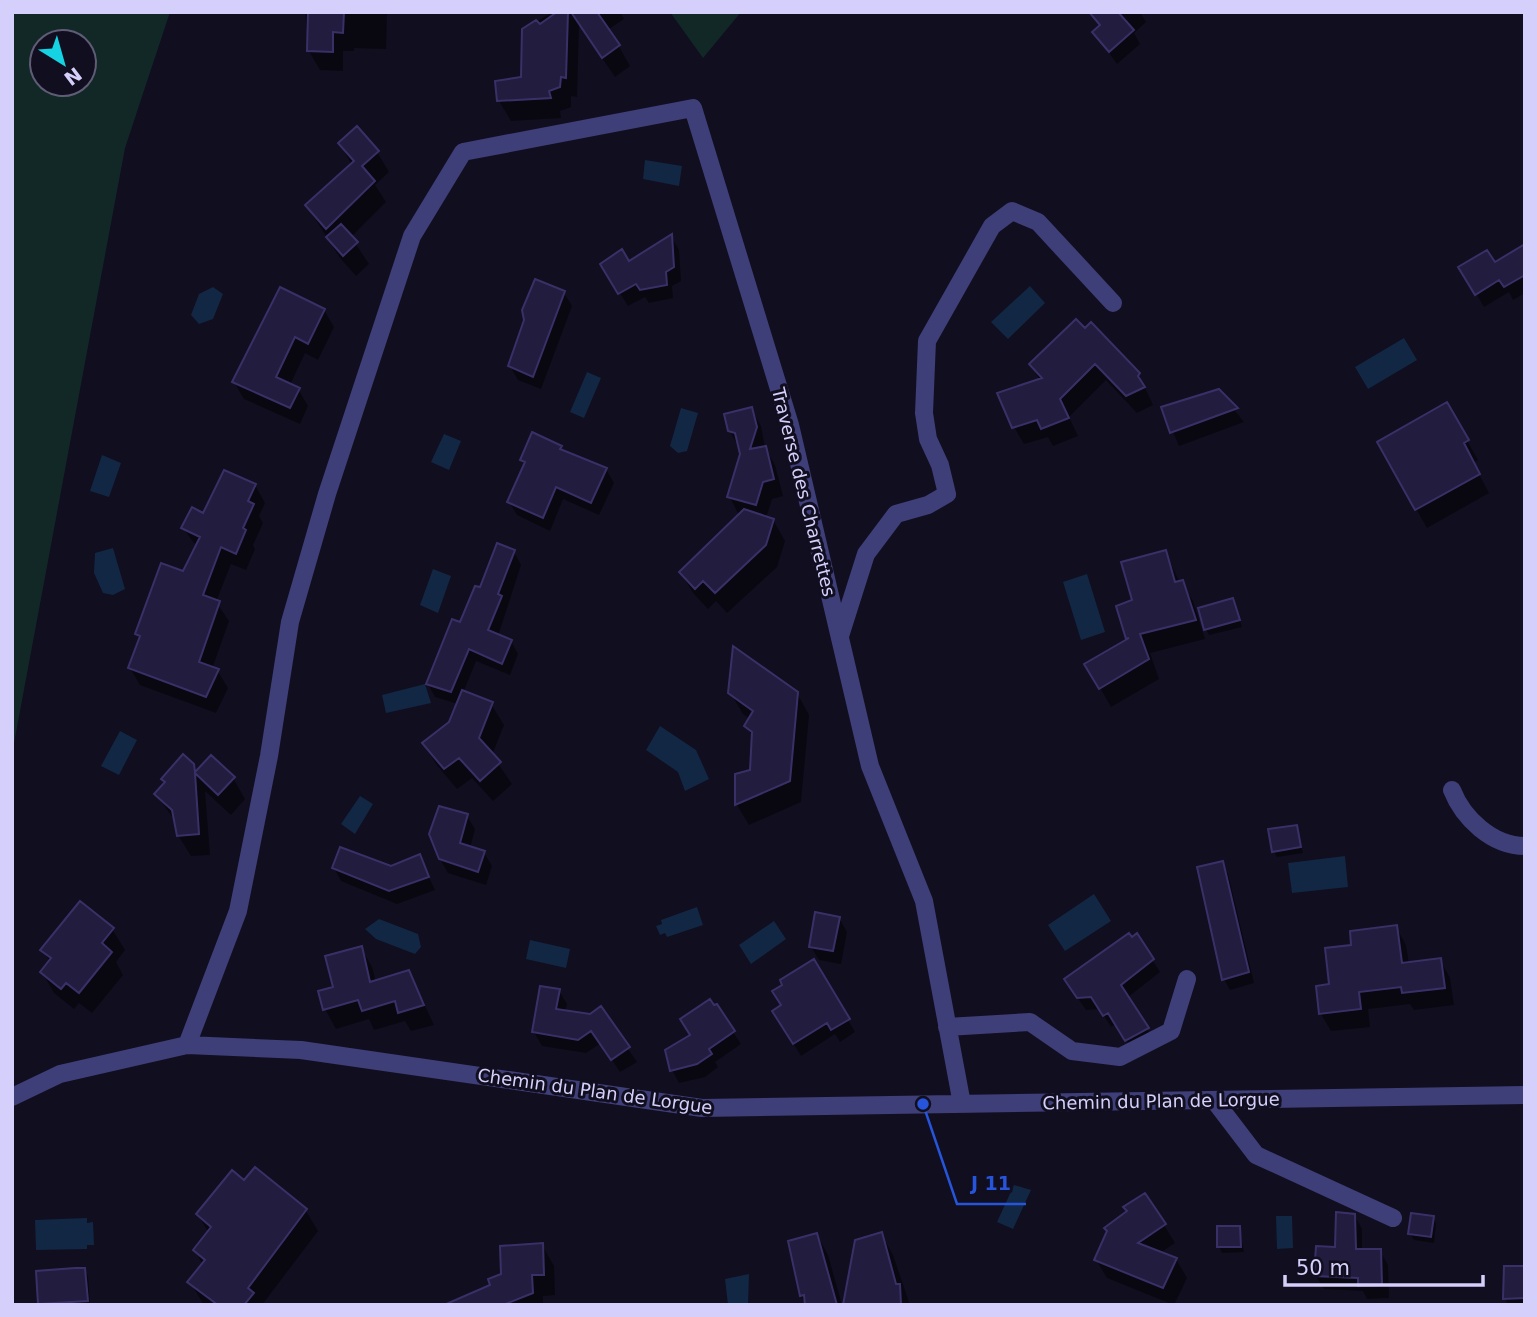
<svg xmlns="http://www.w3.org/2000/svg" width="1537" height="1317" viewBox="0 0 1537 1317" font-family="'DejaVu Sans',sans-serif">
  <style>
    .green { fill: #122827; fill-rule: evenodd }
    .water { fill: #122744 }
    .shadow { fill: #0007 }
    .building { fill: #221c3e; stroke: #3a3068; stroke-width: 2 }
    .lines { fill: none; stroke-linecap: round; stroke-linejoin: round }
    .minor { stroke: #3e3e79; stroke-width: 18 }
    .labels { text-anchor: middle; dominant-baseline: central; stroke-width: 6; stroke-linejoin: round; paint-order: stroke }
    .street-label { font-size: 18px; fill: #d4d0fb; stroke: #110e1f }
    .leader { fill: none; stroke: #2654da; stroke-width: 2.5 }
    .callout-dot { fill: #2654da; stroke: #110e1f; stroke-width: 2.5 }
    .callout-label { font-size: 19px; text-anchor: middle; font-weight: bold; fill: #2654da; stroke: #110e1f; stroke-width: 6; stroke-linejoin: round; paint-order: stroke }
  </style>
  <rect width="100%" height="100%" fill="#110e1f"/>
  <path class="green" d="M12,12H170L125,148L12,754ZM42,42H84V84H42Z
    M670,12H741L703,58Z"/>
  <path class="water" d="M645,160L682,166L679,186L643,179Z
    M1030,286L1045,303L1008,339L991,322Z
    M213,287L223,294L213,319L199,324L191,315L199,294Z
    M1404,338L1417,360L1368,389L1355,367Z
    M587,372L601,378L584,418L570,412Z
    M681,408L698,413L687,451L678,453L670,446Z
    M444,434L461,441L449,470L431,462Z
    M102,455L121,463L109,497L90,491Z
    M113,548L125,589L113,595L103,593L94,573L95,553Z
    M433,569L451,576L438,613L420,605Z
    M1087,574L1105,632L1081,640L1063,582Z
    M425,684L431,703L386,713L382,695Z
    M660,726L696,750L709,779L685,791L678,772L646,750Z
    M120,731L137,740L119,775L101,766Z
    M360,796L373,804L355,834L341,824Z
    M1345,856L1348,887L1292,893L1288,863Z
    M1094,894L1111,921L1065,951L1048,925Z
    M697,907L703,925L667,937L665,933L660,935L656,926L662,924L661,920Z
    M379,919L418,934L421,947L415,954L376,939L365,929Z
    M774,921L786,939L751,964L739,945Z
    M530,940L570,949L566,968L526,959Z
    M1014,1185L1031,1190L1013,1229L997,1222Z
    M1276,1216H1292L1293,1248L1277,1249Z
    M87,1218V1223L93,1222L94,1245H87V1249L36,1250L35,1220Z
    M749,1274L748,1305H728L725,1279Z"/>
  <path class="shadow" d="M305,12H387L386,49L354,48V51H343V71L320,70L309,51Z
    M552,12H620L624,19L609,29L630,66L615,77L579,24L577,97L571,96V107L560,111L561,118L511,121L499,101L522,79L524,30Z
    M1140,12L1146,22L1134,33L1140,44L1117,64L1094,32L1100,27L1092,13Z
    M340,144L377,152L389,172L375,185L386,202L351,237L369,264L356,276L340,258L307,206L352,165Z
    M671,236L679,250L681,281L672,286L673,298L649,303L645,297L628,306L602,264L629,263Z
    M1525,246V293L1513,300L1509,292L1484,307L1461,268L1494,264Z
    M564,293L572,306L541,389L518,380L510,366L526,321Z
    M324,310L334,327L318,360L305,353L290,385L298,389L308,406L300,424L244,399L234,382Z
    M1085,330L1139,375L1153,405L1137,413L1106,380L1069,417L1078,436L1053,446L1048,437L1024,444L1014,427L1040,380L1031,365Z
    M1219,391L1244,422L1179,446L1163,408Z
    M1446,404L1478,460L1473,463L1489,493L1427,528L1379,443Z
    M751,409L761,426L765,448L775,465L783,496L772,499L766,518L773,520L785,541L777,567L727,613L716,601L708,609L693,593L681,573L739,515L729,496L742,454L730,431Z
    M560,447L563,452L606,469L614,483L599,515L563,499L550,531L517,515L509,502L525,466L522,460Z
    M255,485L265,503L259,516L263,523L253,545L255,549L246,570L231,564L216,602L229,621L212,669L217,670L228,688L216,713L140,685L130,668L140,640L137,634L184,573L197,547L183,528Z
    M514,552L521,565L498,636L511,641L518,654L510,675L476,661L463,693L491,704L504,725L492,755L512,784L493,801L472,778L457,789L436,764L424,743L451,723L458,704L435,697L428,684L481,589Z
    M1165,552L1180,583L1193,601L1205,639L1150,653L1159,679L1111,707L1087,665L1129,640L1134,601Z
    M1233,600L1242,627L1209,635L1206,629Z
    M730,692L797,693L809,715L801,802L749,825L737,805V775L751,771L754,739L746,726L750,719L743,714Z
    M193,765L197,772L233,778L245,799L231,815L205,791L210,855L191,856L178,835L176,822L156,794L166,784L163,779Z
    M467,816L475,829L470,848L484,853L492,866L486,885L448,873L440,859Z
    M1296,826L1303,853L1277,857L1273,851Z
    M419,856L435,890L397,904L341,881L334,868H391Z
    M1222,863L1228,874L1254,983L1230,990L1224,979Z
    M839,918L847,932L841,964L819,960L811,947Z
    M1396,927L1406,945L1409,964L1440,960L1450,978L1454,1005L1414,1010L1410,1004L1368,1009L1370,1027L1331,1031L1321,1014L1353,947Z
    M112,929L125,950L116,962L123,975L92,1013L79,1003L74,1009L54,993L42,972L50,962L43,950Z
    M1137,936L1160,972L1127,998L1154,1040L1134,1052L1116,1024L1111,1027L1100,1009L1086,1010L1073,991Z
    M361,948L372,967L376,982L409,972L434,1025L411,1031L405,1021L374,1030L369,1019L336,1029L325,1009Z
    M814,961L855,1032L840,1042L835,1034L801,1056L781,1024L783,1006Z
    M559,991L567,1004L565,1012L590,1016L600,1008L637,1062L620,1072L601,1043L586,1053L542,1046L534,1032Z
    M733,1032L741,1044L715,1062L718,1067L705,1077L679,1083L672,1070L691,1035Z
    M255,1169L306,1211L318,1231L262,1305H204L190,1282L203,1265L195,1250L209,1233L198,1215L244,1182Z
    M1354,1215L1362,1229V1251H1380L1388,1265L1389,1298L1367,1299L1363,1291L1324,1289L1316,1276L1337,1249Z
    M1433,1217L1436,1224L1434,1243L1414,1240L1410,1234Z
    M1164,1225L1175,1243L1160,1253L1176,1259L1187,1278L1174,1305L1107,1278L1096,1260L1109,1232Z
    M1239,1227L1244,1252L1222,1253L1219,1246Z
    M881,1234L893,1255L910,1305H845Z
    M817,1235L828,1255L842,1305H807L801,1296L793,1264Z
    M542,1245L554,1266L555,1295L543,1296V1305H465Z
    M1525,1268V1305H1508L1505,1298Z
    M84,1270L88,1276L90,1305H40L38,1273Z"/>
  <path class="building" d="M308,12H344L343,33L333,32V52L307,51Z
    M557,12H568L566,78L561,77L560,87L549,91L551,98L497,101L495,81L521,77L522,29L536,20L540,24Z
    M571,12H597L620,45L602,58Z
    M1089,12H1118L1134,30L1109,52L1092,32L1100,25Z
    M357,126L379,151L362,166L375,181L326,229L305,205L354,161L338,143Z
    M341,224L358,242L343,256L326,237Z
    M672,234L674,267L666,272L667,285L640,290L636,284L618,294L600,264L622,249L629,261Z
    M1525,244V275L1504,287L1499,280L1475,295L1458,267L1487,250L1495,262Z
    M535,279L565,291L533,377L508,366L524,320L522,310Z
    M280,287L325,309L308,344L295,337L276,377L300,388L290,408L232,382Z
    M1076,319L1085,328L1091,322L1140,373L1138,376L1145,387L1126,396L1095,364L1060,399L1069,418L1041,429L1037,420L1012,428L997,393L1042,378L1029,364Z
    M1219,389L1238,408L1170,433L1161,407Z
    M1447,402L1469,440L1464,443L1480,474L1415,510L1377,442Z
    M752,407L757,427L750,449L766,446L774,479L763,482L756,505L727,497L740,454L735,433L728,431L724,414Z
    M532,432L562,446L560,449L607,468L591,503L556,487L543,518L507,502L525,462L520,460Z
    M224,470L256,484L248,501L254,504L243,528L246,530L236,554L221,547L203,595L220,601L199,662L219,669L206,697L128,668L140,636L135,634L161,563L183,571L200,537L181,528L192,507L203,513Z
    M744,509L774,519L766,545L715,593L703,581L695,589L679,572Z
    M497,543L515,550L498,594L502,596L488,630L512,640L502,664L469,649L451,692L426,684L452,619L460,622L475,586L480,587Z
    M1166,550L1175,582L1183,580L1196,620L1140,634L1149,659L1099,689L1084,664L1129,638L1126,639L1116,606L1132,600L1121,562Z
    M1233,598L1240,620L1204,630L1198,608Z
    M733,646L798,692L790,781L735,805V774L750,770L752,732L744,726L753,711L728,693Z
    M462,690L493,702L479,738L501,762L480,781L459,758L444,769L422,743L449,722Z
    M183,754L194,764L195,772L211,755L235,777L218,795L195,773L199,834L177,836L172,810L154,794L165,782L161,779Z
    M439,806L468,814L460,843L485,851L478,872L439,859L429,834Z
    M1297,825L1301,847L1272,852L1268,829Z
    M340,847L391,866L420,854L429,877L389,891L332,868Z
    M1223,861L1249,972L1222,980L1197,867Z
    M80,901L114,928L102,943L112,952L79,993L66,983L61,989L40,972L51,958L40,950Z
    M815,912L840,917L833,951L809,947Z
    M1397,925L1402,963L1441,958L1445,988L1402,993L1401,987L1359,992L1361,1009L1319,1014L1316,986L1329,984L1325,948L1351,945L1350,931Z
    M1129,933L1132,937L1137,933L1154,959L1121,985L1149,1028L1125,1041L1108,1013L1103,1016L1091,997L1077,998L1064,979Z
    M362,946L370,982L409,970L424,1005L398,1013L395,1001L362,1011L358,1000L323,1010L318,991L333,987L325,956Z
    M814,959L850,1019L831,1030L827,1023L793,1044L772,1011L781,1005L772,991L782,985L780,980Z
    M540,986L560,989L556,1009L590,1014L601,1006L630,1047L611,1060L591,1031L578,1040L532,1032Z
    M710,999L714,1005L717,1004L735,1031L709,1049L712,1054L697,1064L670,1071L665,1050L690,1035L680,1019Z
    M255,1167L307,1209L248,1288L254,1293L244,1305H218L187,1282L205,1260L193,1250L211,1227L196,1214L232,1170L244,1180Z
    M1145,1193L1166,1224L1138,1243L1177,1258L1163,1288L1094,1260L1107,1231L1104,1228L1127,1211L1123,1207Z
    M1336,1212L1355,1214L1356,1249H1381L1382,1285L1358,1286V1278L1314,1276L1316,1246L1335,1247Z
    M1411,1213L1434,1216L1431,1237L1408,1234Z
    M1217,1226H1240L1241,1247H1217Z
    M882,1232L896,1284H900L901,1305H843L855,1240Z
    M817,1233L837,1305H805L804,1295L800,1296L788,1241Z
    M543,1243L544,1275H532L533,1293L503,1305H444L490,1285L488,1279L501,1274L500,1246Z
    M1504,1266H1525V1298L1503,1299Z
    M75,1268H85L88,1301L38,1304L36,1271Z"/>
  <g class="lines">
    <path class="minor" d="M840,636L866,554L896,514L928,505L947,494L940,465L928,439L924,413L927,341L992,226L1012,211L1038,222L1113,303
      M1452,790C1463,818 1492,846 1525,846
      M947,1027L1030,1022L1072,1051L1120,1057L1171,1031L1187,979
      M187,1045L238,911L269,756L290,622L327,494L412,236L463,152L693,108L790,425L870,766L924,901L962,1104
      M12,1097L60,1074L187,1045L301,1050L702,1108L1525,1095
      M1214,1100L1256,1155L1393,1218"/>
  </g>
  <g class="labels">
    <g class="street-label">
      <text transform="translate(804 492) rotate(76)">Traverse des Charrettes</text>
      <text transform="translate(595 1091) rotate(8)">Chemin du Plan de Lorgue</text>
      <text transform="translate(1161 1101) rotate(-1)">Chemin du Plan de Lorgue</text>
    </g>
  </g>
  <path class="leader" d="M923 1104L957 1204H1026"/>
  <circle class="callout-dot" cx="923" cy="1104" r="7"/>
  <g class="callout-label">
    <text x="991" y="1190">J 11</text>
  </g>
  <rect width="1537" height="1317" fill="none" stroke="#d4d0fb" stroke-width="28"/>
  <g transform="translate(63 63) rotate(143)"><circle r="33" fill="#110e1f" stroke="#5f5c77" stroke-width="2"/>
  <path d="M0-5L12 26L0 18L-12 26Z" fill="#15d3e2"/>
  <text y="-10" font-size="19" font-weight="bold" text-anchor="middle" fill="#d4d0fb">N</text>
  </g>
  <path d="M1285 1275v10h198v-10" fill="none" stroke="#d4d0fb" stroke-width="3.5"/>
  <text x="1296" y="1275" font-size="21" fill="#d4d0fb" stroke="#110e1f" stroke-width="5" paint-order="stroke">50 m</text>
</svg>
